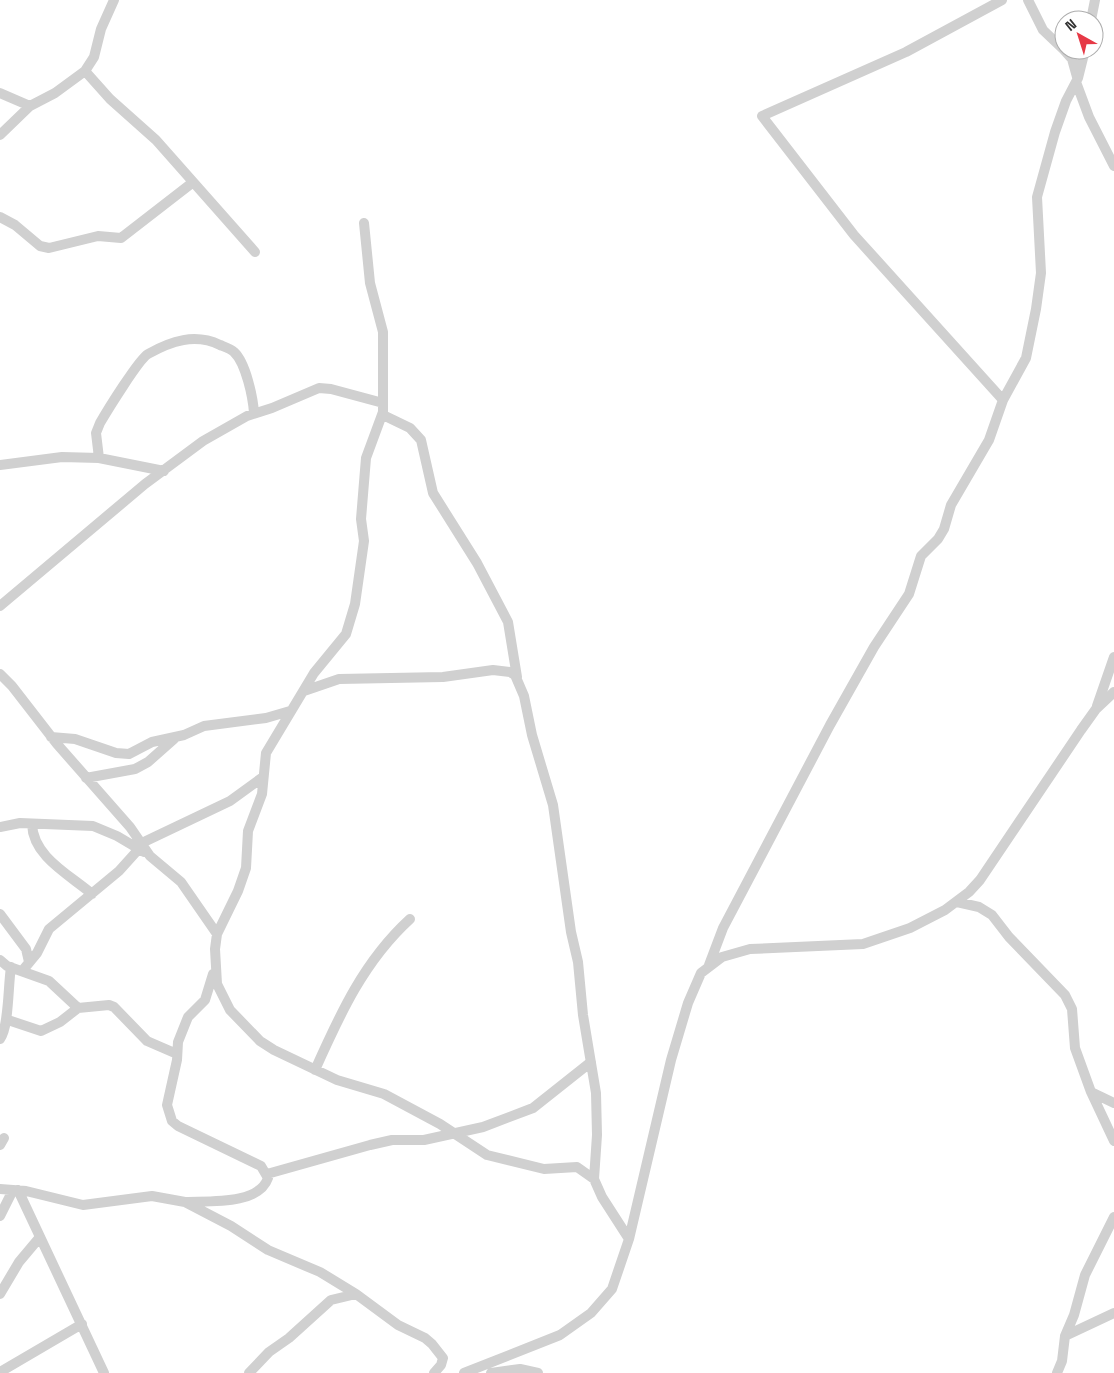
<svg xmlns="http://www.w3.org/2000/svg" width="1114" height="1373" viewBox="0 0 1114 1373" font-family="'Space Grotesk',sans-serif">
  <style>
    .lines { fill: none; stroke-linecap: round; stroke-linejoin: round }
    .minor { stroke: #d0d0d0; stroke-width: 10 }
  </style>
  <rect width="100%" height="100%" fill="#fff"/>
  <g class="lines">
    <path class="minor" d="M1002,0L906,52L762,116L854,235L1003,400
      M1028,0L1043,30L1064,50
      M1091,20L1095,0
      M1064,50L1072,59L1077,77
      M85,71L110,99L156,140L255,252
      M1076,82L1089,117L1114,166
      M0,93L30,106
      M0,135L30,106L55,93L85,71L94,57L101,29L114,0
      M0,217L15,225L40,246L49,248L98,236L121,238L192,183
      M364,223L370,283L383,332V412L366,458L361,519L364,541L355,604L346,634L314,673L266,753L262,794L248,831L246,868L238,891L217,934L215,949L217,984L230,1010L260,1041L274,1050L337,1080L384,1094L440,1124L487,1155L544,1169L577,1167L594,1179
      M383,415L410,428L421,440L433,493L477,563L508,622L517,677
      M99,458L96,433L100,423C107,411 139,359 148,354C171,341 195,333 220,345C225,347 231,349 234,352C246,363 253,398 254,413
      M0,465L62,457L99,458L164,471
      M0,606L145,484L203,441L247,416L272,408L319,388L331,389L383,403
      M0,674L12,686L57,744L130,827L150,856L181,882L217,934
      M304,691L339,679L443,677L493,670L510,672L515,675L524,696L532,735L553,805L571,932L578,962L583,1015L596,1093L597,1135L594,1179L602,1197L629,1239
      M1097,706L1114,657
      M51,737L75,739L116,753L129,754L152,742L184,735L204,726L266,718L290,711
      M86,778L135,769L148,762L174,739
      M32,824C33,857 70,875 92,894
      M0,827L20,823L93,826L117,836L144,852
      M957,902L979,907L992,915L1009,937L1065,995L1072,1009L1075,1048L1091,1092L1114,1141
      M0,914L26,949L29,962
      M0,960L7,966L49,981L78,1008L109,1005L114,1007L147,1041L177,1054
      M709,965L723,928L830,725L874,647L909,594L921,556L938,539L944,529L951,505L989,440L1003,400L1026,358L1036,309L1041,273L1037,197L1055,132L1066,101L1078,78L1085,50
      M23,970L37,953L49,929L119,871L146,841L230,801L263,777
      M8,1020L41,1031L60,1022L78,1008
      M0,1039C9,1028 8,985 11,967
      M315,1070C340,1014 364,961 410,919
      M1091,1092L1114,1103
      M0,1145L4,1138
      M267,1174L370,1145L392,1140H424L483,1127L533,1108L591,1062
      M0,1189L26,1191L83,1205L152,1196L185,1202L231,1226L268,1250L320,1272L356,1294L398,1325L425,1338L432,1344L443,1358L441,1365L434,1373
      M18,1190L104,1373
      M186,1202C209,1201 259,1205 268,1178L261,1166L178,1126L172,1121L167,1105L177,1060L178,1042L188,1017L205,1000L213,974
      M0,1216L13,1190
      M0,1294L19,1262L40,1237
      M1065,1336L1114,1313
      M0,1372L82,1324
      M249,1373L269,1352L289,1338L331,1300L356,1294
      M464,1373L560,1335L591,1313L612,1289L629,1239L671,1060L688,1003L701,973L722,957L750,949L863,944L910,928L945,910L969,892L980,880L1081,730L1096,709L1114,692
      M491,1373L520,1369L538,1373
      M1057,1373L1062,1361L1065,1336L1074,1315L1085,1275L1114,1217"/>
  </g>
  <g transform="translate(1079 35) rotate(321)"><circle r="24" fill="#ffffff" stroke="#adadad"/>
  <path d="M0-4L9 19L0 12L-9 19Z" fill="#e63946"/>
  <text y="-8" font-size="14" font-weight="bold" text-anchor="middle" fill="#333333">N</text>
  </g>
</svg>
